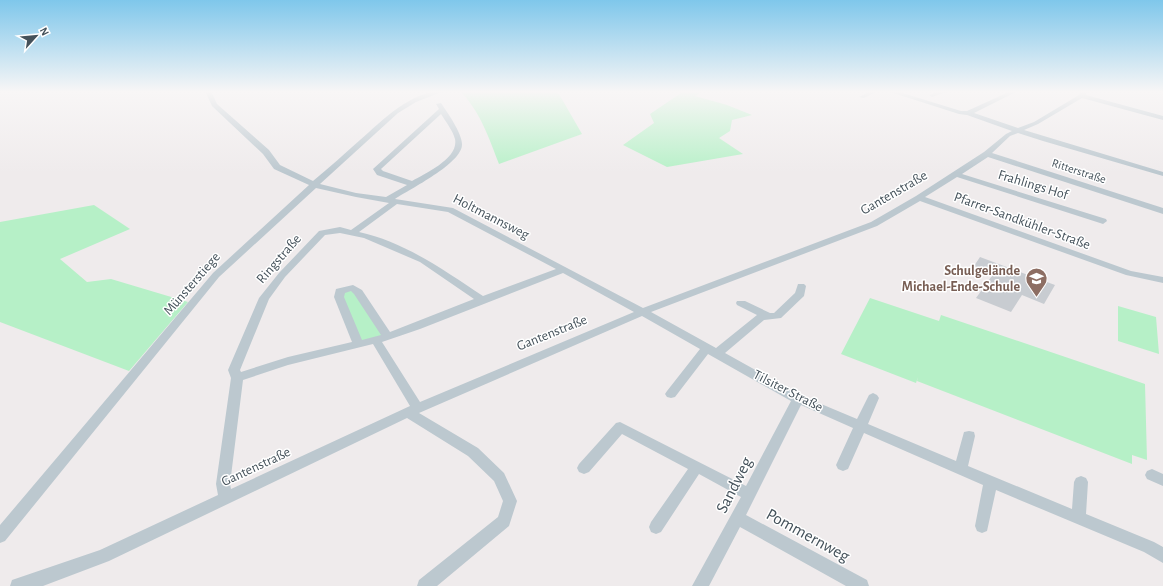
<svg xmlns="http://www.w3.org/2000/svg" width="1163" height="586" viewBox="0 0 1163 586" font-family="'Alegreya Sans',sans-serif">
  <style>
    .green { fill: #b6f0c7 }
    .building { fill: #c8ccd1 }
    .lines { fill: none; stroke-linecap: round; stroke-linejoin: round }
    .minor { fill: #bcc8cf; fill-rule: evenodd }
    .labels { text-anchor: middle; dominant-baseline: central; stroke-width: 3; stroke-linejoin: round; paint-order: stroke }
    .far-street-label { font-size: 12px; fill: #44515a; stroke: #fff }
    .street-label { font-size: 14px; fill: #44515a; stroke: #fff }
    .education-label { font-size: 14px; font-weight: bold; fill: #785e54; stroke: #fff; text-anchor: end }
    .near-street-label { font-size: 17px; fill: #44515a; stroke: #fff }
  </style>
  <rect width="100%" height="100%" fill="#efebec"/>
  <path class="green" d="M460,91H552L559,94L582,134L499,164C489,138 480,111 460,91Z
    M684,91H703L695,96L727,105L752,115L732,120L730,131L719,138L743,154L667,167L623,145L654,123L650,114Z
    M94,205L130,229L60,259L87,282L111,279L188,302L129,371L0,322V222Z
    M352,289L384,335L360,342L341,297L342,292Z
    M870,298L939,321L941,315L1145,384L1147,460L1132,455V464L917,381L918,377L916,383L841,354Z
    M1118,306L1156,317L1159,354L1118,341Z"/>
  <path class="building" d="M980,257L1020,272L1055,285L1044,304L1022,295L1011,312L976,298L994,273L974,266Z"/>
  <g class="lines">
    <path class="minor" d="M205,91H211L217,104L269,150L280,165L313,181C329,168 344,154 360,140C383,120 410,91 444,91L416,102L398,113L320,184L356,193L386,197L407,185L377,175L373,169L439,109L436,104L441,103C447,112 462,133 462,144C463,163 410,189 395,199L453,208L643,308L871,222L916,196L984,152L1006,134L1012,131L967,115L959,114L887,91H896L961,111H967L1011,91H1018L974,113L1018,128L1034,122L1079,95L1081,91H1087L1086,95L1163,116V120L1082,98L1038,124L1024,130L1163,172V176L1043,141L1018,133L1010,136L992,153L1163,208V214L988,157L962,174L1106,219L1107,221L1103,224L1100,223L957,177L925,197L1131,271L1163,277V283L1126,275L920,201L877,226L651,312L716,348L757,315L737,305L736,303L737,301H745L770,313H774L795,293L798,284H804L806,286L804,296L781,318L764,320L725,353L802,396L857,419L869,395L873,393L877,395L879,398L868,424L956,461L964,432L969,431L974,432L975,436L968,466L1072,509L1074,482L1076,478L1081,476L1086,478L1088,482L1086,514L1154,542L1163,547V563L1144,552L996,490L987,531L982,533L977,531L975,526L983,485L864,433L848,469L843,471L838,469L836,465L853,428L801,405L746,515L867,580L869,586H846L740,527L709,586H692L741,497L699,474L661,532L656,534L651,532L649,527L651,522L688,469L622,434L589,472L584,474L579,472L577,468L579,464L616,423L620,422L746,486L791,401L708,354L675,397L671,398L667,397L665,394L667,391L700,349L642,316L419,413L478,448L504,473L517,501L509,526L437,586H417L419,580L498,517L503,501L494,481L468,456L407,418L109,561L43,586H10L12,580L100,550L218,495L216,484L231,378L228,370L259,298L279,273L319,231L340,227L351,230L389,203L356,197L316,188L219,277L5,541L0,543V525L213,273L309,185L274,169L263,154L212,106ZM441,114C446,122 453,131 455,139C459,158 426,173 412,181L383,171L381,169ZM397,204L448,212L556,269L483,296C445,271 405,242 359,232ZM340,233L364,238L420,262L474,299L390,332L362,290L353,285L336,289L334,297L352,342L288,357L241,372L240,370L269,299L285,277L325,235ZM563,273L634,312L420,402L382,342L420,329ZM351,291L354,294L381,335L362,340L344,297L345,293ZM373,344L410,406L231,489L230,484L243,380L288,365Z
      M871,91H878L864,98L859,97Z
      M940,91H949L932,97L929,95Z
      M1152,469L1163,474V486L1147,479L1145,475L1147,471Z"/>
  </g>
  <linearGradient id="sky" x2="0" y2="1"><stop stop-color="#7fc7eb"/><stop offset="0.53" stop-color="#f8f6f6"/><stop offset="1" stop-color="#f8f6f6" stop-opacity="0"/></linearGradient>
  <rect width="1163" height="173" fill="url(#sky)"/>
  <defs>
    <symbol id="school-pin" viewBox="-11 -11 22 30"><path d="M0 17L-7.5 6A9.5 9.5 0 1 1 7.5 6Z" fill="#8d6e63" stroke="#fff"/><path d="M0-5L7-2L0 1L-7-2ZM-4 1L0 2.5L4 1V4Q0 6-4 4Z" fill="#fff"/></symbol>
  </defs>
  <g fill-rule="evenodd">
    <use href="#school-pin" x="1024" y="266" width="25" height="34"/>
  </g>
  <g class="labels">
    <g class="far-street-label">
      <text transform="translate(1079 171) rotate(18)">Ritterstraße</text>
    </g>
    <g class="street-label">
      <text transform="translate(1033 185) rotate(17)">Frahlings Hof</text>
      <text transform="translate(894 193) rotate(-30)">Gantenstraße</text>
      <text transform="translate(491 217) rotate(27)">Holtmannsweg</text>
      <text transform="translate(1022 221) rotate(20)">Pfarrer-Sandkühler-Straße</text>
      <text transform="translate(279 259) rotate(-49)">Ringstraße</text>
      <text transform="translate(192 284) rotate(-49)">Münsterstiege</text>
      <text transform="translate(552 333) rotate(-22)">Gantenstraße</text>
      <text transform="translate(788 391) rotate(27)">Tilsiter Straße</text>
      <text transform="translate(256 467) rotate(-25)">Gantenstraße</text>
    </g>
    <g class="education-label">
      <text x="1020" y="271">Schulgelände<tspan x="1020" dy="16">Michael-Ende-Schule</tspan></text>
    </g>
    <g class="near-street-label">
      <text transform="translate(734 485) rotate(-63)">Sandweg</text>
      <text transform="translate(808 535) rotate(29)">Pommernweg</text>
    </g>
  </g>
  <g transform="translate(36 36) rotate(63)" stroke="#ffffff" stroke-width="3" paint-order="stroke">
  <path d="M0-3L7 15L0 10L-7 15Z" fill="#44515a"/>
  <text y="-6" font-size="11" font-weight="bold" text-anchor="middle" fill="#44515a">N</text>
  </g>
</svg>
